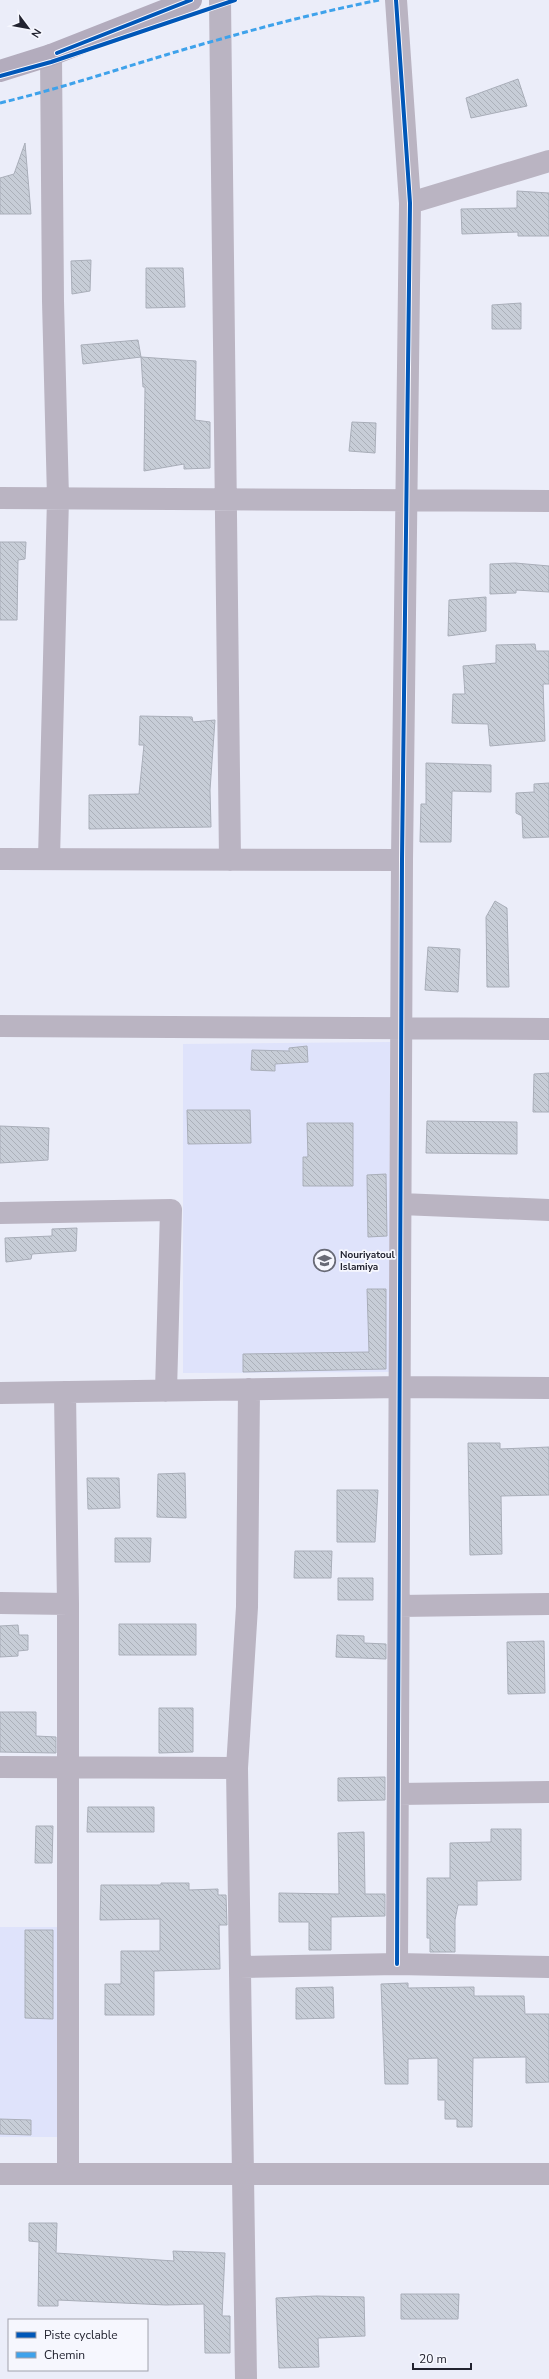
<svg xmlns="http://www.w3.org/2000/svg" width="549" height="2379" viewBox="0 0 549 2379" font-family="'Nunito Sans',sans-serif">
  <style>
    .built { fill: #dfe3fb }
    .building { fill: url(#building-back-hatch); stroke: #a9aeb9 }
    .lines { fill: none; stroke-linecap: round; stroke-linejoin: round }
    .minor { stroke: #bab4c2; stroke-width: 22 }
    .major { stroke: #b3acbd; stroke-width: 22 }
    .quiet { stroke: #3ea2eb; stroke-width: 3; stroke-dasharray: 6 3; stroke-linecap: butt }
    .cycleway-casing { stroke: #f6f7fe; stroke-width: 6 }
    .cycleway { stroke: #0057b8; stroke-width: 4 }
    .labels { text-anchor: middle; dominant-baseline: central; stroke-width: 3.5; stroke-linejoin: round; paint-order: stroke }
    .poi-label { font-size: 10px; font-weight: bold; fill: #222330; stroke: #f6f7fe; text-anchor: start }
  </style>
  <defs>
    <pattern id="building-back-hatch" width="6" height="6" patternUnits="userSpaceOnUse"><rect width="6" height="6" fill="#c7cdd7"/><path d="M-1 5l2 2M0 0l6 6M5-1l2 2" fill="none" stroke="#abb0b9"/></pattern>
  </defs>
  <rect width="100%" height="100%" fill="#ebedf9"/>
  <path class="built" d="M390,1042L389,1372L183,1373V1044Z
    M0,1927H58L57,2137H0Z"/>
  <path class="building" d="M518,79L527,106L471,118L466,98Z
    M25,143L31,214H0V178L14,174Z
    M517,191L549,193V236H518V232L462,234L461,209L517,208Z
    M91,260L90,291L72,294L71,261Z
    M146,268H183L185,307L146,308Z
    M521,303V329H492V305Z
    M138,340L141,357L83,364L81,345Z
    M141,357L196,361L195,420L210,422V468L184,469V464L144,471L145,387H143Z
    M352,422L376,423L375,453L349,451Z
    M0,542H26L25,559L18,560L17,620H0Z
    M515,563L549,566V592L516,590V593L490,594V564Z
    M486,597V631L448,636L449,600Z
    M535,644L536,651H549V684H543L545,741L490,746L488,724L452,723L453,694H465L463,666L496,663V645Z
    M140,716L192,717L193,722L215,720L210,790L211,827L89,829V795L139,794L144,745H139Z
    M426,763L491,765V792L452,791L451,842H420L421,804H426Z
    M549,783V837L523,838L522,816L516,813V793L534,792V784Z
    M495,901L507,908L509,987H487L486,917Z
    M428,947L460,949L458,992L425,990Z
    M307,1046L308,1062L275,1064V1071L251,1070L252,1050L289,1051V1048Z
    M549,1073V1112H533L534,1074Z
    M187,1110H250L251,1143L188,1144Z
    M427,1121L517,1122V1154L426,1153Z
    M307,1123H353V1186H303V1157H308Z
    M0,1126L49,1128L48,1160L0,1163Z
    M386,1174L387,1236L368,1237L367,1175Z
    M77,1228L76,1251L32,1254L31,1259L6,1262L5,1238L52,1236V1229Z
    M367,1289H386V1369L243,1372V1354L369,1352Z
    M468,1443H500V1449L549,1447V1495L501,1496L502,1554L470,1555Z
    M185,1473L186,1518L157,1517L158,1474Z
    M87,1478H119L120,1508L88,1509Z
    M337,1490H378L375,1542H337Z
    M115,1538H151L150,1562H115Z
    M295,1551H332L331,1578H294Z
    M338,1578H373V1600H338Z
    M119,1624H196V1655H119Z
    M18,1625L19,1635H28V1650L18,1651V1656L0,1657V1626Z
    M337,1635L364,1636V1643L386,1644V1659L336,1657Z
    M544,1641L545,1693L508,1694L507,1642Z
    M159,1708H193V1752L159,1753Z
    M0,1712H36V1736L56,1737V1753L0,1752Z
    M385,1777V1800L338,1801V1778Z
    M88,1807H154V1832H87Z
    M36,1826H53L52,1863H35Z
    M491,1829H521V1880L477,1881V1905H458L455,1920V1952H430V1938H427V1878H450V1843L491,1842Z
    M364,1832L365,1894H385V1916L331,1917V1950H309V1922H279V1893L339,1894L338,1833Z
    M161,1883H189V1890L218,1889V1895H226L227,1925H219L220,1969L154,1971V2015H105V1984H121V1951H160V1919L100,1920L101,1885H161Z
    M25,1930H53V2019L25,2018Z
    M408,1983V1988L474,1987V1996H524L525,2014H549V2082L526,2083V2057L473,2058L472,2127H457V2119H445V2100H438V2058L408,2059V2084H385L381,1984Z
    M333,1987L334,2018L296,2019V1988Z
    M0,2119L31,2120V2135L0,2134Z
    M29,2223H57L56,2253L174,2261L173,2251L225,2253L222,2316H230V2353H205L204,2304L166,2305L58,2300V2306H38L39,2242L29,2241Z
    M401,2294H459L458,2319H401Z
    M316,2296L364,2297L365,2336L318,2338L319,2367L279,2368L276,2298Z"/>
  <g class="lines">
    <path class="minor" d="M220,0L230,860
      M396,0L410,203L402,860L397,1964
      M410,203L549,161
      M0,498L549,501
      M0,859L402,860
      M49,859L58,498L53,301L51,55
      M0,1026L549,1029
      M401,1204L549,1210
      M0,1213L171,1210L166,1391
      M65,1392L68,1604V2174
      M0,1393L400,1387L549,1388
      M0,1603L68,1604
      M399,1606L549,1604
      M0,1767L237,1768
      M398,1794L549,1792
      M240,1967L397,1964L549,1967
      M0,2174H549
      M246,2379L237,1768L247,1607L249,1389"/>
    <path class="major" d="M0,71L51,55L191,0"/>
    <path class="quiet" d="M0,103C75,85 147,59 221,39C273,24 326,11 379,0"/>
    <defs>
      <path id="cycleway" d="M396,0L410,203L402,860L397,1964
        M57,53L191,0
        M0,76L51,62L235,0"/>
    </defs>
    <use href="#cycleway" class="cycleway-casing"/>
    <use href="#cycleway" class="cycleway"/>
  </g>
  <defs>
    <symbol id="school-ring" viewBox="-11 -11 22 22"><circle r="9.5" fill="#f6f7fe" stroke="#686a76" stroke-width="1.5"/><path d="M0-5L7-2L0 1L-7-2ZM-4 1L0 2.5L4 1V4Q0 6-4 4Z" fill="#686a76"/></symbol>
  </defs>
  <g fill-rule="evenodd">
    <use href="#school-ring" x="312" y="1248" width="25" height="25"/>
  </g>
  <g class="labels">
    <g class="poi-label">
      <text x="340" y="1255">Nouriyatoul<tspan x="340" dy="12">Islamiya</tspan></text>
    </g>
  </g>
  <rect x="8" y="2319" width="140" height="52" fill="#f6f7fe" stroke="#a1a2ac"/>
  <rect x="16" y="2332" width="20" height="6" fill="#0057b8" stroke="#a1a2ac"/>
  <text x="44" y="2339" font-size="12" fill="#222330">Piste cyclable</text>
  <rect x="16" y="2352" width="20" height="6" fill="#3ea2eb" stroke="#a1a2ac"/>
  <text x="44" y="2359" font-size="12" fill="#222330">Chemin</text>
  <g transform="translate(28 28) rotate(122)" stroke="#f6f7fe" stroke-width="3" paint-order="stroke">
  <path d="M0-3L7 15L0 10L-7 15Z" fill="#222330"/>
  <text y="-6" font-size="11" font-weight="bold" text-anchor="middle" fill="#222330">N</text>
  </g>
  <path d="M413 2363v6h58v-6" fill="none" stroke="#222330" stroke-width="2"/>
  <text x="419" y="2363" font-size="12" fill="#222330" stroke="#f6f7fe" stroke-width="3" paint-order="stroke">20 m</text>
</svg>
